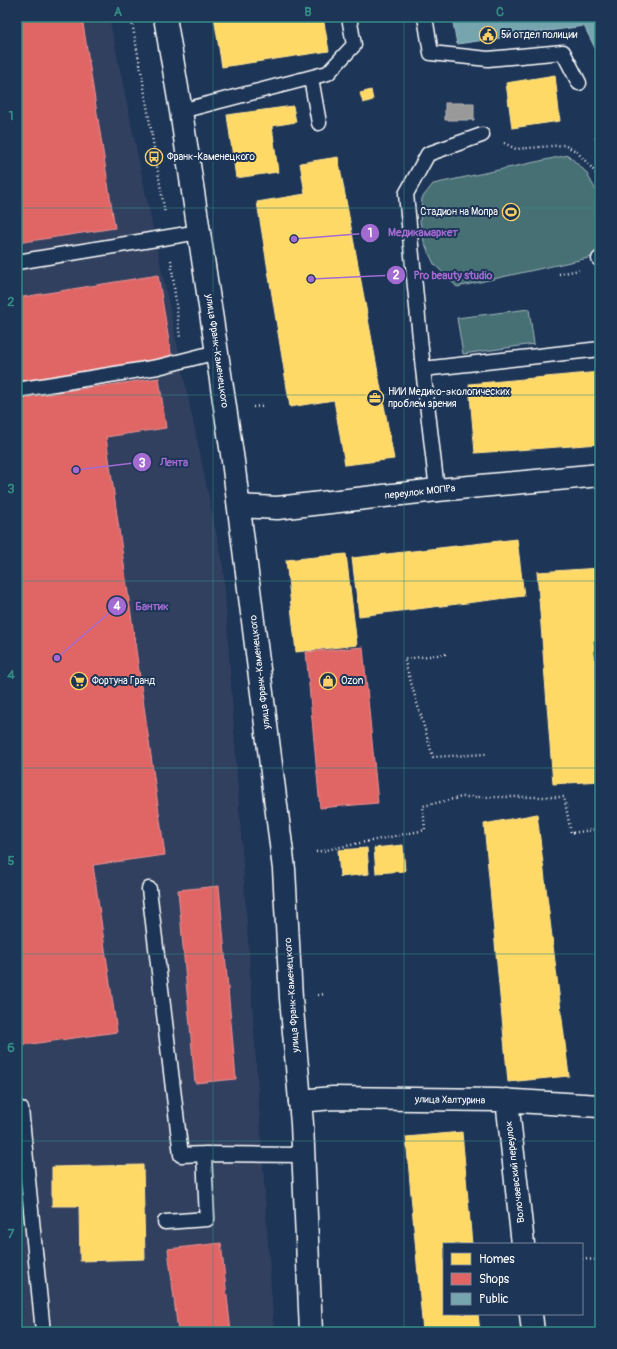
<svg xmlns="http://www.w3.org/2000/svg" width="617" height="1349" viewBox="0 0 617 1349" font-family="Pangolin,sans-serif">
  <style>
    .built { fill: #31415f }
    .green { fill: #476f74; stroke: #a3b7ba }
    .homes { fill: #ffd966; stroke: #ffe494 }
    .shops { fill: #e06666; stroke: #e99494 }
    .public { fill: #76a5af; stroke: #9fc0c7 }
    .industry { fill: #999; stroke: #b8b8b8 }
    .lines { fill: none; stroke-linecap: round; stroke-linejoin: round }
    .service-casing { stroke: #fff; stroke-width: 17 }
    .minor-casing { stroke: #fff; stroke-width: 25 }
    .secondary-casing { stroke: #fff; stroke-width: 25 }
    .path { stroke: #fff; stroke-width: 2.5; stroke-dasharray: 1 3; stroke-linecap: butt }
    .service { stroke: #1d3557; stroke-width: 14 }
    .minor { stroke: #1d3557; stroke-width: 22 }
    .secondary { stroke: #1d3557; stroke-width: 22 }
    .grid { fill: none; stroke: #338b84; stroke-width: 1; stroke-opacity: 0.55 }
    .labels { text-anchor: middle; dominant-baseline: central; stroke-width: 4; stroke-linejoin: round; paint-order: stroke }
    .poi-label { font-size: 10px; fill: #fff; stroke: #1d3557; text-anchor: start }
    .street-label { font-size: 10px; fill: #fff; stroke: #1d3557 }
    .leader { fill: none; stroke: #a36bd2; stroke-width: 1.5 }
    .callout-dot { fill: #a36bd2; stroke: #1d3557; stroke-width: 1.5 }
    .mark-label { font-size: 12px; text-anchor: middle; font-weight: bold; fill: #fff }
    .callout-label { font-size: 11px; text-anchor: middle; font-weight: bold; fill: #a36bd2; stroke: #1d3557; stroke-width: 4; stroke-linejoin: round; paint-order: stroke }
    .neatline { fill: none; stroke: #338b84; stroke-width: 1.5 }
    .grid-label { font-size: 13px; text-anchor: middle; font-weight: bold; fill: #338b84 }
  </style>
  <rect width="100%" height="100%" fill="#1d3557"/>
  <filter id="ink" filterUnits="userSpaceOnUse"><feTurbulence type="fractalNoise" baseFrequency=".025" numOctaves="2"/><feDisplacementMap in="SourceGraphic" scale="8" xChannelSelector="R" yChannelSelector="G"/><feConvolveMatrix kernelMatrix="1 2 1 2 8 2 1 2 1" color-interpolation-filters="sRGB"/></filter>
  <g filter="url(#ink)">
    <path class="built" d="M17,17H109L223,565L274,1332H17Z"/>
    <path class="green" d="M568,155L586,172L599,196L600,246L593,257L457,287L434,264L424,242L420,221L422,198L433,184Z
      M529,309L534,344L463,354L457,318Z"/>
    <path class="homes" d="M214,17H279L280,19L291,17H323L329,51L222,67Z
      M555,75L560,121L512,128L506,83Z
      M371,90L373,100L363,103L360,93Z
      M293,106L296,122L272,126L278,172L236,178L227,115Z
      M338,157L394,459L345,465L334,400L290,407L257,202L305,194L300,163Z
      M600,372V444L475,453L469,384Z
      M517,539L524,596L359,616L352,558Z
      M346,554L357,645L296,652L286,560Z
      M600,568V640H593L600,731V781L553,784L537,572Z
      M537,814L569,1076L508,1082L484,824Z
      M403,845L405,871L376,873L374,848Z
      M367,848L369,874L340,877L338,850Z
      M462,1132L472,1244H444V1314H478L480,1332H423L406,1137Z
      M143,1165L145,1259L80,1261L79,1206H52V1167Z"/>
    <path class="shops" d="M17,17H82L115,228L17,243Z
      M158,275L172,359L17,384V298Z
      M159,378L166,428L106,437L165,855L93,865L117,1032L17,1046V398Z
      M363,647L378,803L320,808L306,652Z
      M219,886L236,1079L195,1083L178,890Z
      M221,1243L231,1332H178L168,1249Z"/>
    <path class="public" d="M452,17H600V58L584,26L457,44Z"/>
    <path class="industry" d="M445,103H474V120H445Z
      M595,137L600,138V168L599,167Z"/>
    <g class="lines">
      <defs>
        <path id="service" d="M425,17L431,53L488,59L563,52L579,83
          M311,78L319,123
          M181,111L328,73L354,45L349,17
          M599,259H600
          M17,262L199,232
          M423,369L406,194L428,154L482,135
          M17,390L158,367L217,352
          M437,490L423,369L600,349
          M149,889L181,1155L204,1154
          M21,1109L43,1332
          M165,1222L207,1219L204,1154L303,1155"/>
        <path id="minor" d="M239,506L277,508L437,490L600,475
          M507,1100L523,1244
          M300,1101L333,1098L497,1100L600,1106
          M531,1314L533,1332"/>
        <path id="secondary" d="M165,17L181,111L233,461L284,869L291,998L302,1124L311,1332"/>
      </defs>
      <use href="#service" class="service-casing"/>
      <use href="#minor" class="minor-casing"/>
      <use href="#secondary" class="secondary-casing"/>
      <path class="path" d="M131,17L142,76L165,214
        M504,143L516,149L564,145L576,151L592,168L600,181
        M171,260L180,338
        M559,274L579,270
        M253,407L262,406
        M446,654L404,659L433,757L486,754
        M316,852L425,830L423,806L462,797H564L571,833L600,829
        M318,995L325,994
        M582,1259L600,1260"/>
      <use href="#service" class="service"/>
      <use href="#minor" class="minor"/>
      <use href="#secondary" class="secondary"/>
    </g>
  </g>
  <path class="grid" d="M213,17V1332M404,17V1332M17,208H600M17,395H600M17,581H600M17,768H600M17,954H600M17,1141H600"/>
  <defs>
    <symbol id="civic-ring" viewBox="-11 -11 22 22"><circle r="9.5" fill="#1d3557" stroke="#ffd166" stroke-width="1.5"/><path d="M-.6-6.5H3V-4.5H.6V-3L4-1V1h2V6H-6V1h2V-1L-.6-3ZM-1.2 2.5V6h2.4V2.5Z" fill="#ffd166"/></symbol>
    <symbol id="bus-ring" viewBox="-11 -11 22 22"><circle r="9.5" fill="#1d3557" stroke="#ffd166" stroke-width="1.5"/><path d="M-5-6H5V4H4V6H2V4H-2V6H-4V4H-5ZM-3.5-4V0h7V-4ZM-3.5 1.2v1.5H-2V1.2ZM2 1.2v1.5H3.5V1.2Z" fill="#ffd166"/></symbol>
    <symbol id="stadium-ring" viewBox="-11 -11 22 22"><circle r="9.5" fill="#1d3557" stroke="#ffd166" stroke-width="1.5"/><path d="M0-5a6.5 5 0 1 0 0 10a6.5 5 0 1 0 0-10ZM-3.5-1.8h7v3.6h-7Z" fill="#ffd166"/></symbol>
    <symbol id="office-ring" viewBox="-11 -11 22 22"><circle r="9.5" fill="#1d3557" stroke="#ffd166" stroke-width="1.5"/><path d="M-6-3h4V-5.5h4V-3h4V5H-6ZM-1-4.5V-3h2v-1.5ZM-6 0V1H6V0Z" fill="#ffd166"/></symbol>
    <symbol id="supermarket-ring" viewBox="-11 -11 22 22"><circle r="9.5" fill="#1d3557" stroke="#ffd166" stroke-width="1.5"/><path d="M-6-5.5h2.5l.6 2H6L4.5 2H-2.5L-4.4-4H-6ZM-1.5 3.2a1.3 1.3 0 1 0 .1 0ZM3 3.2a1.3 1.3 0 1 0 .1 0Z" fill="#ffd166"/></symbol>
    <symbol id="shop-ring" viewBox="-11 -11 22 22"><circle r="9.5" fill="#1d3557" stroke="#ffd166" stroke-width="1.5"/><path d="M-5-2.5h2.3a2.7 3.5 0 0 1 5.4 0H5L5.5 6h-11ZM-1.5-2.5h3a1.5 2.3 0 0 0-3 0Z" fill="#ffd166"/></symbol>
  </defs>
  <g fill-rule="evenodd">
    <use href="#civic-ring" x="478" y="25" width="20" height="20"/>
    <use href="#bus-ring" x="144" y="147" width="20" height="20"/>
    <use href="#stadium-ring" x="501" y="202" width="20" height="20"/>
    <use href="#office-ring" x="365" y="388" width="20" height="20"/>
    <use href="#supermarket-ring" x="69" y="671" width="20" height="20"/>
    <use href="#shop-ring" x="318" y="671" width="20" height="20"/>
  </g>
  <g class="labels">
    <g class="poi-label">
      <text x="501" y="35">5й отдел полиции</text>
      <text x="167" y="157">Франк-Каменецкого</text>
      <text x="498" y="212" text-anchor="end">Стадион на Мопра</text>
      <text x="388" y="392">НИИ Медико-экологических<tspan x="388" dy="12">проблем зрения</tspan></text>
      <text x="92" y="681">Фортуна Гранд</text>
      <text x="341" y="681">Ozon</text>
    </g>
    <g class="street-label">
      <text transform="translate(217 351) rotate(82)">улица Франк-Каменецкого</text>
      <text transform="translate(420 492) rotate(-6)">переулок МОПРа</text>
      <text transform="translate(260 672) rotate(-97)">улица Франк-Каменецкого</text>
      <text transform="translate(292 995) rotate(-94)">улица Франк-Каменецкого</text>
      <text transform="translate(450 1100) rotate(1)">улица Халтурина</text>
      <text transform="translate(515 1172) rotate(-97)">Волочаевский переулок</text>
    </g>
  </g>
  <path class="leader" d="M294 239L370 233M311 279L396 275M76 470L142 462M57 658L117 606"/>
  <g class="callout-dot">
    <circle cx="294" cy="239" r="4"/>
    <circle cx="311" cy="279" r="4"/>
    <circle cx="76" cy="470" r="4"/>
    <circle cx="57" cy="658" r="4"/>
    <circle cx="370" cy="233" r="10"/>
    <circle cx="396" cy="275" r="10"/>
    <circle cx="142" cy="462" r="10"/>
    <circle cx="117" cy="606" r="10"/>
  </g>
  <g class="mark-label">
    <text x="370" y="237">1</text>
    <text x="396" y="279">2</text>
    <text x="142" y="467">3</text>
    <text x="117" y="610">4</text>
  </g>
  <g class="callout-label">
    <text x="423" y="236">Медикамаркет</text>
    <text x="453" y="279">Pro beauty studio</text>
    <text x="174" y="466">Лента</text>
    <text x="152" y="610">Бантик</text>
  </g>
  <rect width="617" height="1349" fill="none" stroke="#1d3557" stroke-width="44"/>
  <rect x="443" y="1243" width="140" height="72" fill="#1d3557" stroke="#77869a"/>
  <rect x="451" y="1253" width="20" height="12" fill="#ffd966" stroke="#77869a"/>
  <text x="479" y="1263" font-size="12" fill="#ffffff">Homes</text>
  <rect x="451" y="1273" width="20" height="12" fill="#e06666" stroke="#77869a"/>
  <text x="479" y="1283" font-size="12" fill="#ffffff">Shops</text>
  <rect x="451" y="1293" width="20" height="12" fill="#76a5af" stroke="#77869a"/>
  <text x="479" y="1303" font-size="12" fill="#ffffff">Public</text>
  <rect x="22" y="22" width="573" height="1305" class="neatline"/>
  <g class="grid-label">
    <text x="118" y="16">A</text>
    <text x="308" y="16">B</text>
    <text x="500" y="16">C</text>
    <text x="11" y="120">1</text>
    <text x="11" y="306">2</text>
    <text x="11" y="493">3</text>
    <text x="11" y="679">4</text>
    <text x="11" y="865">5</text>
    <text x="11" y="1052">6</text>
    <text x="11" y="1238">7</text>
  </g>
</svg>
